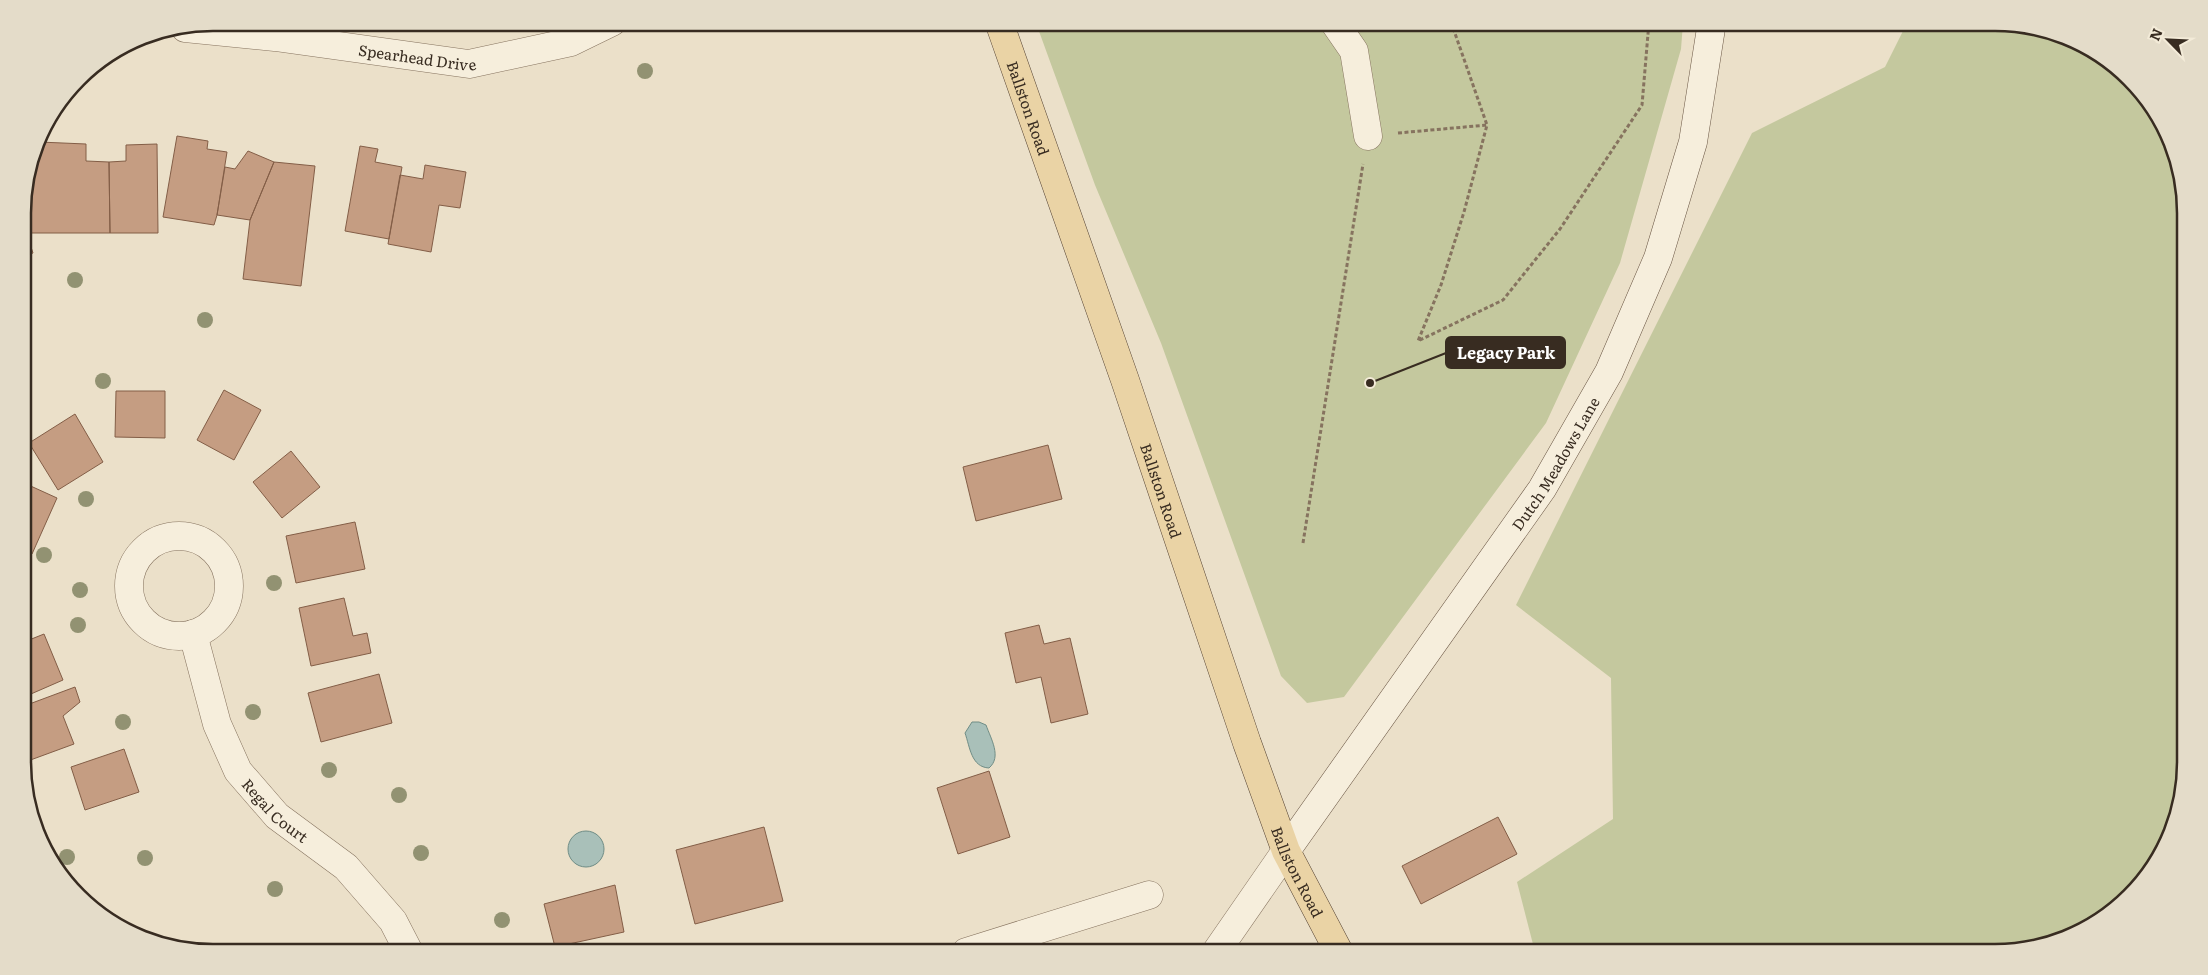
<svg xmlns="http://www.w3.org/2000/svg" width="2208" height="975" viewBox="0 0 2208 975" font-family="Literata,serif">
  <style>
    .green { fill: #c4c89e }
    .water { fill: #a9c0b9; stroke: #708d86 }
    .building { fill: #c59d82; stroke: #835e47 }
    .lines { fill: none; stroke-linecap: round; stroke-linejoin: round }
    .street-casing { stroke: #86735f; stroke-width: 29 }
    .secondary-casing { stroke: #685442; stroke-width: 29 }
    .primary-casing { stroke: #544233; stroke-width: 29 }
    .path { stroke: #86735f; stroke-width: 3; stroke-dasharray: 4 2.5; stroke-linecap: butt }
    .street { stroke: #f6eedc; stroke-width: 28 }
    .secondary { stroke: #f6eedc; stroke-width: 28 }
    .primary { stroke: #ead3a5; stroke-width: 28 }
    .tree { fill: #929272 }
    .labels { text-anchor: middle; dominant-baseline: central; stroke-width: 4; stroke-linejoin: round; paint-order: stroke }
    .street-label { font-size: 15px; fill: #382c21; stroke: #f3ebd8 }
    .rim { fill: none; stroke: #382c21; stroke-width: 2.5 }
    .leader { fill: none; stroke: #382c21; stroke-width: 2 }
    .callout-dot { fill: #382c21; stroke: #f3ebd8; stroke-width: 2 }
    .callout { fill: #382c21; stroke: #382c21; stroke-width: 2 }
    .callout-label { font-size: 16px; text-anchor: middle; font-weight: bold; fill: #fff }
  </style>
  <rect width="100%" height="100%" fill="#ebe0c9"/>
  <path class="green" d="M1036,23H1683L1681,49L1620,263L1546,423L1344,697L1307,703L1281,676L1161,343L1095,185Z
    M1907,23H1994L2068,37L2111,62L2146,98L2171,141L2184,189L2185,762L2171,835L2138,887L2101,920L2056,942L2006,952H1535L1517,882L1613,819L1611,678L1516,605L1752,133L1885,67Z"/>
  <path class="water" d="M972,722H979L986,725C991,739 1002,757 989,768C971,767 970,747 965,733Z
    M568 849a18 18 0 1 1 36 0a18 18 0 1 1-36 0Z"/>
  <path class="building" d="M177,136L208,141L207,149L227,152L217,215L214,225L163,217Z
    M39,142L86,144V161L109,162L110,233H29L32,168Z
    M157,144L158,233H110L109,162L126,161V145Z
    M360,146L378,149L375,162L402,167L389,239L345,231Z
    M248,151L274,162L250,220L217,215L225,167L235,169Z
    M274,162L315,166L301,286L243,279L250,220Z
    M425,165L466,172L460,208L439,205L431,252L388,244L400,175L423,179Z
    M23,223L33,253L23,257Z
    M224,390L261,410L234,460L197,440Z
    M116,391H165V438L115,437Z
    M75,414L103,462L58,490L29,443Z
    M1048,445L1062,499L976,521L963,467Z
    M291,451L320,487L282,518L253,482Z
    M24,483L57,498L32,554L24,550Z
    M355,522L365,569L296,583L286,536Z
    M344,598L353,636L367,633L371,653L311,666L299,608Z
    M1039,625L1044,644L1070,638L1088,714L1051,723L1041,677L1016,683L1005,633Z
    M44,634L63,680L24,697V642Z
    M379,674L392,723L321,742L308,693Z
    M75,687L80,702L63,716L74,744L25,762L24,706Z
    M124,749L139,792L85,810L71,767Z
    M989,771L1010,837L958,854L937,788Z
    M1498,817L1517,854L1421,904L1402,866Z
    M764,827L783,901L695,924L676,850Z
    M615,885L624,932L555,947L544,904Z
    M179,945L207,946V951Z"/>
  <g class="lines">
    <defs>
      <g id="street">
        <path d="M1334,22L1354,51L1368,136"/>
        <path id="s1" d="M185,28L275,37L469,64L571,42L612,22"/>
        <circle cx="179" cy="586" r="50"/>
        <path id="s2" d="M193,634L217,724L238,771L277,816L346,867L393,921L409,952"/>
        <path d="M966,952L1149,895"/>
        <path d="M1216,952L1286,851"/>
      </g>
      <g id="secondary">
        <path id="s3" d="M1286,851L1542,489L1609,372L1658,258L1693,142L1712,22"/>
      </g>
      <g id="primary">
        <path id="s4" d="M999,22L1125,380L1247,743L1286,851L1339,952"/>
      </g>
    </defs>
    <use href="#street" class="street-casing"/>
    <use href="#secondary" class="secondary-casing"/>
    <use href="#primary" class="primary-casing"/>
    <path class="path" d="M1451,22L1487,125L1464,212L1441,285L1418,341L1503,300L1560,229L1642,105L1649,22
      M1398,133L1487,125
      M1303,543L1363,164"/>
    <use href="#street" class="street"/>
    <use href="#secondary" class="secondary"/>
    <use href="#primary" class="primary"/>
  </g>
  <g class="tree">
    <circle cx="645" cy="71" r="8"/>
    <circle cx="75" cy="280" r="8"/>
    <circle cx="205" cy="320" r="8"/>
    <circle cx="103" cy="381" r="8"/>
    <circle cx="86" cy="499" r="8"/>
    <circle cx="44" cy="555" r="8"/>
    <circle cx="274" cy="583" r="8"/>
    <circle cx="80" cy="590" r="8"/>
    <circle cx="78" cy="625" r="8"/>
    <circle cx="253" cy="712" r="8"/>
    <circle cx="123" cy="722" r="8"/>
    <circle cx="329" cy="770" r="8"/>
    <circle cx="399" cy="795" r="8"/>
    <circle cx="421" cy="853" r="8"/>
    <circle cx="67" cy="857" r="8"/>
    <circle cx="145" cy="858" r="8"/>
    <circle cx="275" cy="889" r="8"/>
    <circle cx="502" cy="920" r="8"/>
  </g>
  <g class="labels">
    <g class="street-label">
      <text stroke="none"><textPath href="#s1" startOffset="234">Spearhead Drive</textPath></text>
      <text stroke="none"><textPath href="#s4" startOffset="91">Ballston Road</textPath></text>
      <text stroke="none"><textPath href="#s3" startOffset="472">Dutch Meadows Lane</textPath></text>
      <text stroke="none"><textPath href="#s4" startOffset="496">Ballston Road</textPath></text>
      <text stroke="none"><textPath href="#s2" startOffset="199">Regal Court</textPath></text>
      <text stroke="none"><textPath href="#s4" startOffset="901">Ballston Road</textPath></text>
    </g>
  </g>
  <path d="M0 0H2208V975H0ZM213 31H1995A182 182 0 0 1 2177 213V762A182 182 0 0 1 1995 944H213A182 182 0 0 1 31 762V213A182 182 0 0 1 213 31Z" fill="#e4dcc9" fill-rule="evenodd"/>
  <path class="rim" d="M213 31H1995A182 182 0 0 1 2177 213V762A182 182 0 0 1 1995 944H213A182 182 0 0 1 31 762V213A182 182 0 0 1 213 31Z"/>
  <path class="leader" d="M1370 383L1446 353"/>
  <circle class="callout-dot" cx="1370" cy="383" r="5"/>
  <rect class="callout" x="1446" y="337" width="119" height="31" rx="5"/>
  <g class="callout-label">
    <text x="1506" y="359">Legacy Park</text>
  </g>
  <g transform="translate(2168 40) rotate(294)" stroke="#f3ebd8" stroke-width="4" paint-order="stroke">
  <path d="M0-4L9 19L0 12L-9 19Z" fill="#382c21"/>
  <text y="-8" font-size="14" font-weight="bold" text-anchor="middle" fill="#382c21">N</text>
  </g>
</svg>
